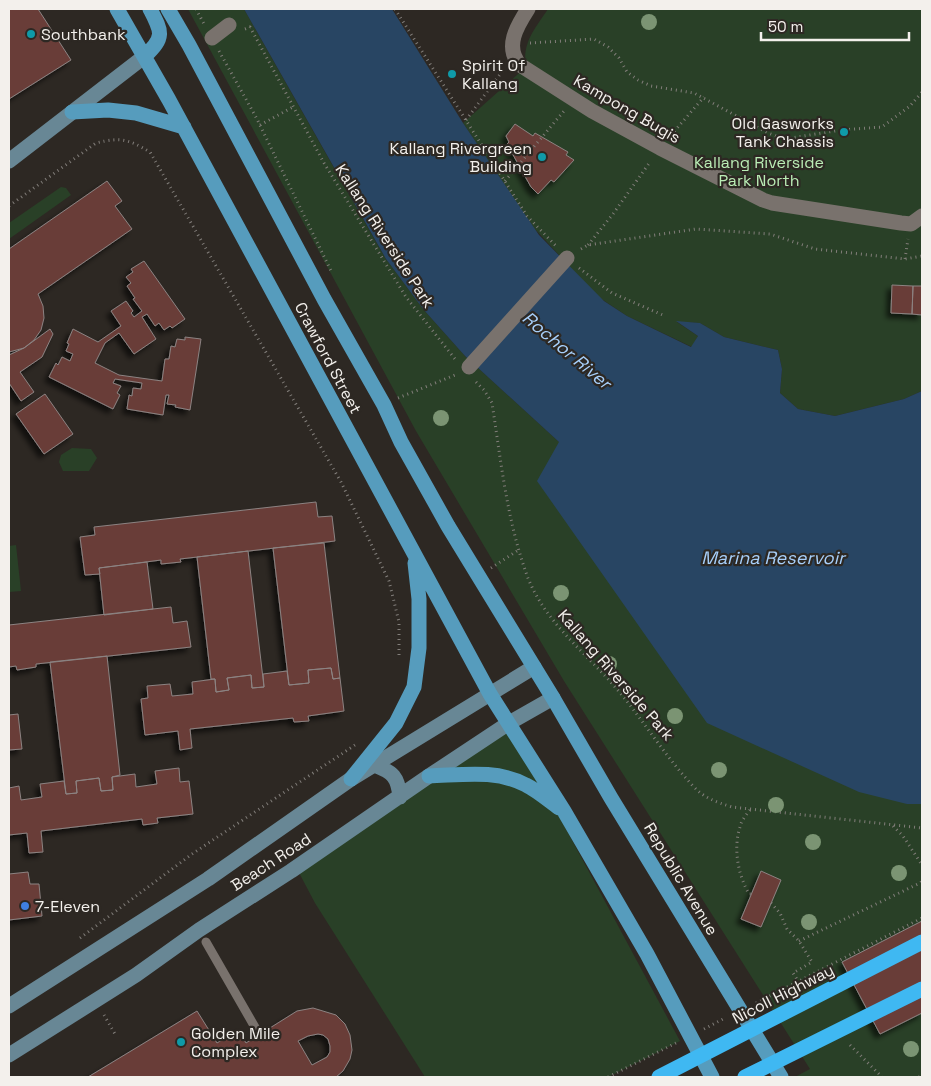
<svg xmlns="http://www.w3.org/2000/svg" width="931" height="1086" viewBox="0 0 931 1086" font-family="'Space Grotesk',sans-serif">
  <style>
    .green { fill: #294027 }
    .water { fill: #284563 }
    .building { fill: #693d38; stroke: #8c8382; fill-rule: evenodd; filter: url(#shadow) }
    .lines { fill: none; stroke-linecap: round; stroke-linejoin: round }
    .path { stroke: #827e7a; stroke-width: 3; stroke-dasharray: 1 4; stroke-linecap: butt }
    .lane { stroke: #79726d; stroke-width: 9 }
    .street { stroke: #79726d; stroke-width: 15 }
    .secondary { stroke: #688795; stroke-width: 15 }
    .primary { stroke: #569cbd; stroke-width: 15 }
    .highway { stroke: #3fb8f2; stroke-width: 15 }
    .tree { fill: #7b9473 }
    .culture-dot { fill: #0f9aa8; stroke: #2d2823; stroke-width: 2 }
    .shop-dot { fill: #3f7fe0; stroke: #2d2823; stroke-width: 2 }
    .labels { text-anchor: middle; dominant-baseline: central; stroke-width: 4.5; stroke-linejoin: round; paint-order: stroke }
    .poi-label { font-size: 16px; fill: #f3f0ec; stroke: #2d2823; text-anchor: start }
    .street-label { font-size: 16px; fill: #f3f0ec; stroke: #2d2823 }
    .park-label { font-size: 16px; fill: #baedb5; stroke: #2d2823 }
    .water-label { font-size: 18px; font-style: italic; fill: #a7cffa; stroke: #2d2823 }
  </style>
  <defs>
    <filter id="shadow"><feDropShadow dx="-4.5" dy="4.5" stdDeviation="2.5" flood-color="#0009"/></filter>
  </defs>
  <rect width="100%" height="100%" fill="#2d2823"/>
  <path class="green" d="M188,9H244L376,242L386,259L423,309L465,356L559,442L907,804H922V1077H795L810,1069L564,681L416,431Z
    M548,9H922V391L904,399L835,416L798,409L780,393L782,369L778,350L724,337L700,323L677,322L698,336L692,347L627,316L597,296L534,228L463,123L526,67C522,42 535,29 548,9Z
    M61,187L66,188L71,195L9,239V223Z
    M72,448L91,449L97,458L89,471H63L59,462L61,455Z
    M16,545L21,591L9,592V546Z
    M509,723L680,1041L608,1077H425L315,903L296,867Z"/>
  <path class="water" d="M244,9H392L463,123L539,235L604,301L627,316L691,347L698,336L676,321L700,323L724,337L778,350L782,369L780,393L798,409L835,416L904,399L922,391V804H907L859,792L707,723L537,481L559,442L465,356L423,309L386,259Z"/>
  <path class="building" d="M9,9H38L71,60L9,99Z
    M515,124L533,136L535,133L568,152L566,155L574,160L554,182L551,180L538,194L531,187L507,144L509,142L506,136Z
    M107,181L122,201L115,206L132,229L38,294L43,306L44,318L41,330L34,340L24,348L9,352V249Z
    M144,261L185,319L172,328L170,326L164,330L159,323L155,326L147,314L142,317L156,339L134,354L119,333L105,343L95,363L119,375L162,381L165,359H169L171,346L175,347L177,339L185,340V337L201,339L190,410L175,407L176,405L167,404L169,395H166L163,415L127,409L129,395L132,396L133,388L141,389L142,383L115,379L113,383L121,386L117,393L120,395L113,409L49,377L56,363L58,365L62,357L70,361L73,354L66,351L69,344L67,343L73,329L98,342L121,326L111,311L126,301L133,311L131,313L134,317L142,311L133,299L135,298L127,286L131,283L126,277L133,272L131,269Z
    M892,285L913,286L912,314L891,313Z
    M913,286H922V315L912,314Z
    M50,329L53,334L42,357L20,372L34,392L21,401L9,383V355L24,348Z
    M45,394L73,434L44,454L16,414Z
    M316,502L318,517L332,516L335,541L180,559L181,562L161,564V560L99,568L100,574L85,575L80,537L95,535L94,527Z
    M324,543L340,678L333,679L331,668L308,670L309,683L289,685L273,548Z
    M248,551L264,687L252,688L251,675L227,678L229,690L216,692L215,679H211L197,557Z
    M147,562L153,609L104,615L99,568Z
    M171,607L173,623L187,621L191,647L36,664V667L17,670L16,666L9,667V625Z
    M107,656L120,775L112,777L113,790L101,791L99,778L76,781L77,793L66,794L50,662Z
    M331,668L333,679L340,678L344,711L308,716L309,721L294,722L293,718L190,729L192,748L180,750L178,731L145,735L141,699L148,698L147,686L170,684L172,696L193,694L192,682L215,679L216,692L229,690L227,678L251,675L252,688L264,687L263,674L287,671L289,685L309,683L308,670Z
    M18,714L22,749L9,750V715Z
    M179,768L180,782L189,781L193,814L157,818L158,823L143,825L142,819L41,831L43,852L29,853L27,833L9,835V788L19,786L21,800L42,797L40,784L64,781L66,794L77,793L76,781L99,778L101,791L113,790L112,777L135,774L136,787L157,784L155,771Z
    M761,871L781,880L761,927L741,919Z
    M28,872L30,884H39L42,916L9,920V874Z
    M922,921V1013L880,1034L842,962Z
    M313,1008L336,1015L345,1024L350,1035L352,1050L350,1059L343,1071L336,1077H88L197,1011L217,1043L238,1030L246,1043L297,1011ZM318,1034L323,1035L328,1039L330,1046V1052L327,1057L312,1065L298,1041L308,1036Z"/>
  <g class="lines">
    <path class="path" d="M196,9L204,24
      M395,9L527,216L556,246
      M245,29L250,27L324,163L406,297L455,359
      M530,43L594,39L608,47L619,58L627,72L638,80L651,86L694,93L768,133L779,137L791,138L841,130L882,127L910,106L922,92
      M219,51L257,119L332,273
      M466,120L504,69
      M260,125L293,107
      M671,135L704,97
      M505,181L564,111
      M9,206L96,143C121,137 128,139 150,152L341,482L389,581L399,622V656
      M588,245L613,214L650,162
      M581,249L588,245L696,229L770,234L815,249L905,259L922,256
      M905,259L908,239
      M579,268L612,293L665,316
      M476,382L484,390L492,403C501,461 507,522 528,578C546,623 584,651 615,687C642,718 664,755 693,786C704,798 716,802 732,807L922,828
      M398,398L455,375
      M491,568L520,549
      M750,810C746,815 741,821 740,827C733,848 738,875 749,894H751
      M893,826L903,836L922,865
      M771,903L780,913L787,929L799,941L812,962L793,973L798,981
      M80,938L192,854L355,745
      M799,941L920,883L922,881
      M756,1003L922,918
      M104,1015L115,1034
      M704,1029L725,1018
      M850,1045L882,1077
      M608,1077L676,1043
      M919,1077L922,1075"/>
    <path class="lane" d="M206,942L256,1029"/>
    <path class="street" d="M528,9C517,26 504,47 520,65L592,111L660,148L763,200L772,203L901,223L911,224L922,216
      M212,38L229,25
      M469,367L567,258"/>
    <path class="secondary" d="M9,161L145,56
      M374,765C393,772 398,777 400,797
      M9,1006L208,879L351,779L534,667
      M9,1055L136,975L199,930L291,871L429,776L509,723L553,698"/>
    <path class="primary" d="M117,9L169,100L490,694L564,811L647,954L712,1077
      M168,9L189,45L324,299L384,405L401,442L448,526L553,698L611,798L781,1077
      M145,56C165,37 162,32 150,9
      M72,112L108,110L136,113L184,127
      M429,776C462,775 496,769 526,785C538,791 548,800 559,808
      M351,779L396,723L414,687L419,648V599L415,563"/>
    <path class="highway" d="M659,1077L922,942
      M745,1077L922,989"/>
  </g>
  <g class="tree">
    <circle cx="649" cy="22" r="8"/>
    <circle cx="441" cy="418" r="8"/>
    <circle cx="561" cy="593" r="8"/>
    <circle cx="609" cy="664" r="8"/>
    <circle cx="675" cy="716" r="8"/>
    <circle cx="719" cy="770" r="8"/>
    <circle cx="776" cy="805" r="8"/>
    <circle cx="813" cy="842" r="8"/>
    <circle cx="899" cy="873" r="8"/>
    <circle cx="809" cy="922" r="8"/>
    <circle cx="911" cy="1049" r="8"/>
  </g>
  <g class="culture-dot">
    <circle cx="31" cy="34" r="5"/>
    <circle cx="452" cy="74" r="5"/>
    <circle cx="844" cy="132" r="5"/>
    <circle cx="542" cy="157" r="5"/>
    <circle cx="181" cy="1042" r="5"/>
  </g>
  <circle class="shop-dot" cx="25" cy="906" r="5"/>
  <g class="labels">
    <g class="poi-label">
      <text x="41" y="34">Southbank</text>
      <text x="462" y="65">Spirit Of<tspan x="462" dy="18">Kallang</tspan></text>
      <text x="834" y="123" text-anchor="end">Old Gasworks<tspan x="834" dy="18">Tank Chassis</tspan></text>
      <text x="532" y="148" text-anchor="end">Kallang Rivergreen<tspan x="532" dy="18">Building</tspan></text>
      <text x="35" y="906">7-Eleven</text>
      <text x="191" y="1033">Golden Mile<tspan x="191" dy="18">Complex</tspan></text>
    </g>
    <g class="street-label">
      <text transform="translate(627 109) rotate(30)">Kampong Bugis</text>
      <text transform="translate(385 236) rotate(57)">Kallang Riverside Park</text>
      <text transform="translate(328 358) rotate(62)">Crawford Street</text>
      <text transform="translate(616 675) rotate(49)">Kallang Riverside Park</text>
      <text transform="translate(271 862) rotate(-33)">Beach Road</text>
      <text transform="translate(681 879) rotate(59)">Republic Avenue</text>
      <text transform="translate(783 994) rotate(-27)">Nicoll Highway</text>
    </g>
    <g class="park-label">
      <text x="759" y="162">Kallang Riverside<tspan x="759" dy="18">Park North</tspan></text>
    </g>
    <g class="water-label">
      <text transform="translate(567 350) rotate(40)">Rochor River</text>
      <text x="773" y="557">Marina Reservoir</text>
    </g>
  </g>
  <rect width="931" height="1086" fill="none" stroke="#f3f0ec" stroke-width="20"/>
  <path d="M761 32v8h148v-8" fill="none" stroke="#f3f0ec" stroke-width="2.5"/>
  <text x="768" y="32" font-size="15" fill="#f3f0ec" stroke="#2d2823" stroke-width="4" paint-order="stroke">50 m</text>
</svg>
